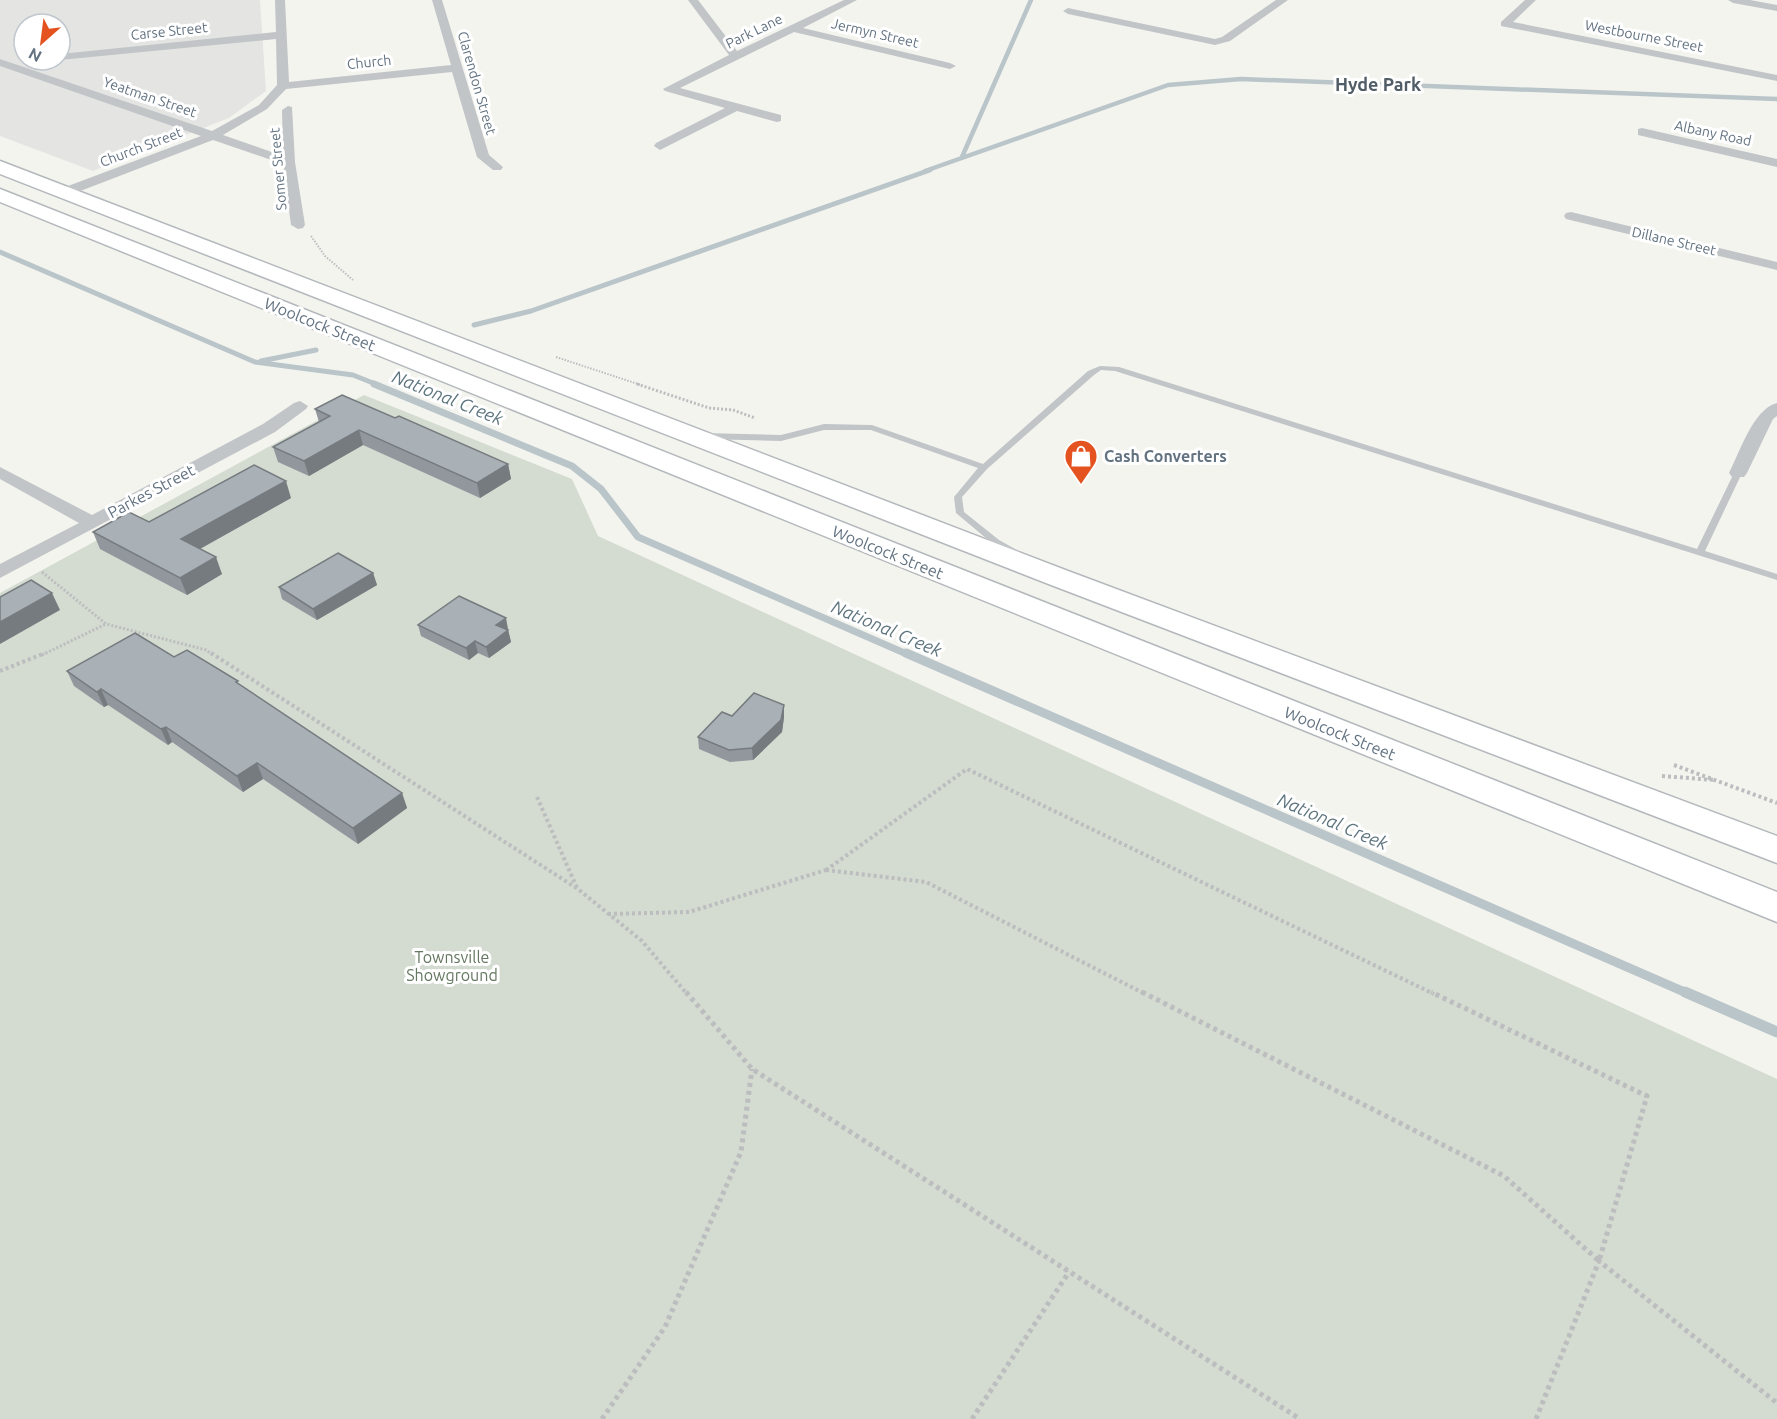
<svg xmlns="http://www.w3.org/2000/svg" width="1777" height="1419" viewBox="0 0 1777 1419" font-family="Ubuntu,sans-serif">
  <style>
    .built { fill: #e4e5e3; fill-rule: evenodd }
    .green { fill: #d4dbd0 }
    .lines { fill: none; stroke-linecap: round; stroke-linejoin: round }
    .stream-far4 { stroke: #bac5ca; stroke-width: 4.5 }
    .stream-far3 { stroke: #bac5ca; stroke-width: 5 }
    .stream-far2 { stroke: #bac5ca; stroke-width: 7 }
    .stream-far1 { stroke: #bac5ca; stroke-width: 9 }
    .stream { stroke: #bac5ca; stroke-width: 11 }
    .primary-casing { stroke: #b4b8bc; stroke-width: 3 }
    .path-far3 { stroke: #bbbdbf; stroke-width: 2; stroke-dasharray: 1.5 1.5; stroke-linecap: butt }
    .path-far2 { stroke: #bbbdbf; stroke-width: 3; stroke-dasharray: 2 2; stroke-linecap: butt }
    .path-far1 { stroke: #bbbdbf; stroke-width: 4; stroke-dasharray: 3 3; stroke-linecap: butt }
    .path { stroke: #bbbdbf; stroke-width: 5; stroke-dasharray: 4 4; stroke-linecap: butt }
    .service { fill: #c1c5c8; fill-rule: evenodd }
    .minor { fill: #c1c5c8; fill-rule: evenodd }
    .primary { fill: #fff; fill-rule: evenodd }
    .wall { fill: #91979d }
    .shaded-wall { fill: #767b7f }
    .building { fill: #a9b0b6; stroke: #767b7f; stroke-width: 1.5 }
    .labels { text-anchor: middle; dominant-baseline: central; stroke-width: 6; stroke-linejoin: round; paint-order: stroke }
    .far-street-label { font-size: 14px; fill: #627281; stroke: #fff }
    .street-label { font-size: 16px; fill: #627281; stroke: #fff }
    .poi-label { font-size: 16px; font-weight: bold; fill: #627281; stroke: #fff; text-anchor: start }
    .park-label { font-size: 16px; fill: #657861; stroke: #fff }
    .far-district-label { font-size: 18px; font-weight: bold; fill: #505c66; stroke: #fff }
    .water-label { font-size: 18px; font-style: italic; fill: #5e757f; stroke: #fff }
  </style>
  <rect width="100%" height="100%" fill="#f4f4ef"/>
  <path class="built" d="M0,0H260L266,91L229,118L93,171L0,136ZM24,24H60V60H24Z"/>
  <path class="green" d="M364,395L572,479L598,536L1777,1079V1419H0V593Z"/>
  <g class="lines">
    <path class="stream-far4" d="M962,157L1031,0
      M925,171L1168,85L1241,79L1777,99"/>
    <path class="stream-far3" d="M0,252L255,362L353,375L378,385
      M474,325L531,311L930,170
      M261,361L316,350"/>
    <path class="stream-far2" d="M374,384L572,466L601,489L638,537L909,655"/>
    <path class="stream-far1" d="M906,653L1689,994"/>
    <path class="stream" d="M1685,992L1777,1032"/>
    <defs>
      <path id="primary" d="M0,161L1068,571L1777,836V863L1046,583L0,174Z
        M0,189L1777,892V922L0,202Z"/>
    </defs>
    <use href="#primary" class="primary-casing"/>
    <path class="path-far3" d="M311,236L325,256L353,280
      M556,357L641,385"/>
    <path class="path-far2" d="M637,384L709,408L733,410L755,418
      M42,572L106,624L206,650L213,655
      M42,655L106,624"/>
    <path class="path-far1" d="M211,653L578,889L642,941L687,994
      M0,671L45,653
      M1674,765L1777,803
      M1662,776L1715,780
      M537,797L577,888
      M826,870L926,882L1145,994
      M826,870L967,769L1434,994
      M608,914L689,912L826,870"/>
    <path class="path" d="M686,992L752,1069L1300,1419
      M1142,992L1504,1176L1599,1261L1647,1096L1431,992
      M602,1419L665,1327L741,1152L752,1069
      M972,1419L1069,1272
      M1536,1419L1599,1261L1777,1403"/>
    <path class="service" d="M1100,366L1119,367L1697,549L1734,473L1735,471H1741L1742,473L1705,551L1777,574V580L1115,371L1101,370L1094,375L987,469L962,497L964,512L999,540L1017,550L1019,552L1017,554L1014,555L993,544L956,513L954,497L978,468L871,430H824L781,441L704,439L700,436L704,433L781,435L824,424L872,425L983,464L1088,371Z"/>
    <path class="minor" d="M275,0H285L289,82L451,65L432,0H442L489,155L503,167L501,170H493L477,157L452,72L286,89L267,109L223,135L283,156L282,110L288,106L292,107L295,162L305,225L303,228L298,229L291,225L283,164L213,140L70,195H60L58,192L60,189L201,136L0,66V59L212,131L259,105L277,85L276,39L60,60V54L276,32Z
      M688,0H698L737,51L844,0H857L803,28L950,63L956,66L950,69L794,32L680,88L781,115V121L777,122L737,111L660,150L654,146L656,143L725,108L665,91L663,89L729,55Z
      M1276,0H1288L1230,41L1215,45L1068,14L1063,11L1068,8L1215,39L1222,37Z
      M1525,0H1536L1513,22L1777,75V81L1501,26V22Z
      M1728,0H1750L1777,5V11L1733,3Z
      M1642,128L1777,159V167L1638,135V129Z
      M1571,212L1777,262V270L1566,219L1564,216L1566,213Z
      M300,401L308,406L306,409L275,432L0,578V564L79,523L0,479V467L92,515L263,424L294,403Z
      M1777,403V416L1773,419L1747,473L1744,477H1732L1729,473C1740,452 1753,409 1777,403Z"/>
    <use href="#primary" class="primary"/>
  </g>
  <path class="wall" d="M315,409L508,464L511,479L480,498L363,445L309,476L278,462L273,447L319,422Z
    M291,498L200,549L222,574L187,595L100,549L93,532Z
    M373,573L377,585L317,620L282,599L279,587Z
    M418,625L508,629L511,642L489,658L478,653L469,660L421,636Z
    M174,657L239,685L402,793L407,808L358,844L263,779L243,792L172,742L168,745L108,705L104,707L74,686L67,671Z
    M732,716L784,717L782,732L753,760L730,762L699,749L698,737Z"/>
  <path class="shaded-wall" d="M359,430L363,445L309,476L304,461Z
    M508,464L511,479L480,498L477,483Z
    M286,481L291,498L187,556L181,539Z
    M216,557L222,574L187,595L180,578Z
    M373,573L377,585L317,620L313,609Z
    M52,593L60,610L0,644V622Z
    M506,618L508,629L499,636L496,625Z
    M508,630L511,642L489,658L486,647Z
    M475,641L478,653L469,660L466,648Z
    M101,689L108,705L104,707L97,692Z
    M784,705V717L782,732L753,760L752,748Z
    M166,727L172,742L168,745L161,729Z
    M257,763L263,779L243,792L237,776Z
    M402,793L407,808L358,844L353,828Z"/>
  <path class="building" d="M342,395L395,418L399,416L508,464L477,483L359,430L304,461L273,447L330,416L315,409Z
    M254,465L286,481L181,539L216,557L180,578L93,532L129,512L149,522Z
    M338,553L373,573L313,609L279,587Z
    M31,580L52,593L0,622V597Z
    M459,596L506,618L496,625L508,630L486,647L475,641L466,648L418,625Z
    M135,633L174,657L187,650L238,681L236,682L402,793L353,828L257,763L237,776L166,727L161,729L101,689L97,692L67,671Z
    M754,693L784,705L781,720L752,748L729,750L698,737L722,712L732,716Z"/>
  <defs>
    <symbol id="shop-pin" viewBox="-11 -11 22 30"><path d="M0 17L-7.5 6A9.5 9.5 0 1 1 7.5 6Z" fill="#e4531f" stroke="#fff"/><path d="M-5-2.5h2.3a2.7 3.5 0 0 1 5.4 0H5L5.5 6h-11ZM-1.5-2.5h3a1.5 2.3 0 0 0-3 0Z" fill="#fff"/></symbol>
  </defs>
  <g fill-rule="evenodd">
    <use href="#shop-pin" x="1062" y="437" width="38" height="52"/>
  </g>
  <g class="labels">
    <g class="far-street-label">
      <text transform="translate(169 31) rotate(-6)">Carse Street</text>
      <text transform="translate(754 31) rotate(-26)">Park Lane</text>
      <text transform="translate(875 33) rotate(13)">Jermyn Street</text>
      <text transform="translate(1644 36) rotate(11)">Westbourne Street</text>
      <text transform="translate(369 62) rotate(-6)">Church</text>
      <text transform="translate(477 83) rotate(74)">Clarendon Street</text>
      <text transform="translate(150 97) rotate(19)">Yeatman Street</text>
      <text transform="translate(1713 133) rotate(12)">Albany Road</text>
      <text transform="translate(141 147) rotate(-21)">Church Street</text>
      <text transform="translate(278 169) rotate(-95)">Somer Street</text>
      <text transform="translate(1674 241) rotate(13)">Dillane Street</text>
    </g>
    <g class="street-label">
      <text transform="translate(320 324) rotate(22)">Woolcock Street</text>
      <text transform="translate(151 491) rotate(-28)">Parkes Street</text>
      <text transform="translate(888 552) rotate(22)">Woolcock Street</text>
      <text transform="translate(1340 733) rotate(22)">Woolcock Street</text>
    </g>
    <g class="poi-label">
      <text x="1104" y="456">Cash Converters</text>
    </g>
    <g class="park-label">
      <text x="452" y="957">Townsville<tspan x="452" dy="18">Showground</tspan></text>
    </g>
    <g class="far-district-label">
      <text x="1378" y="84">Hyde Park</text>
    </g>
    <g class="water-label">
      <text transform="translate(448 397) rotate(22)">National Creek</text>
      <text transform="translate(887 628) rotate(23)">National Creek</text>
      <text transform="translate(1333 821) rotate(23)">National Creek</text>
    </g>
  </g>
  <g transform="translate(42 42) rotate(208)"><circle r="28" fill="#ffffff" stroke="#c0c7cd" stroke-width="1.5"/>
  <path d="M0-4.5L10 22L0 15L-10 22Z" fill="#e4531f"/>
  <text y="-9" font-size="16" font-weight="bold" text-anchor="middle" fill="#627281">N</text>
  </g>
</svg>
